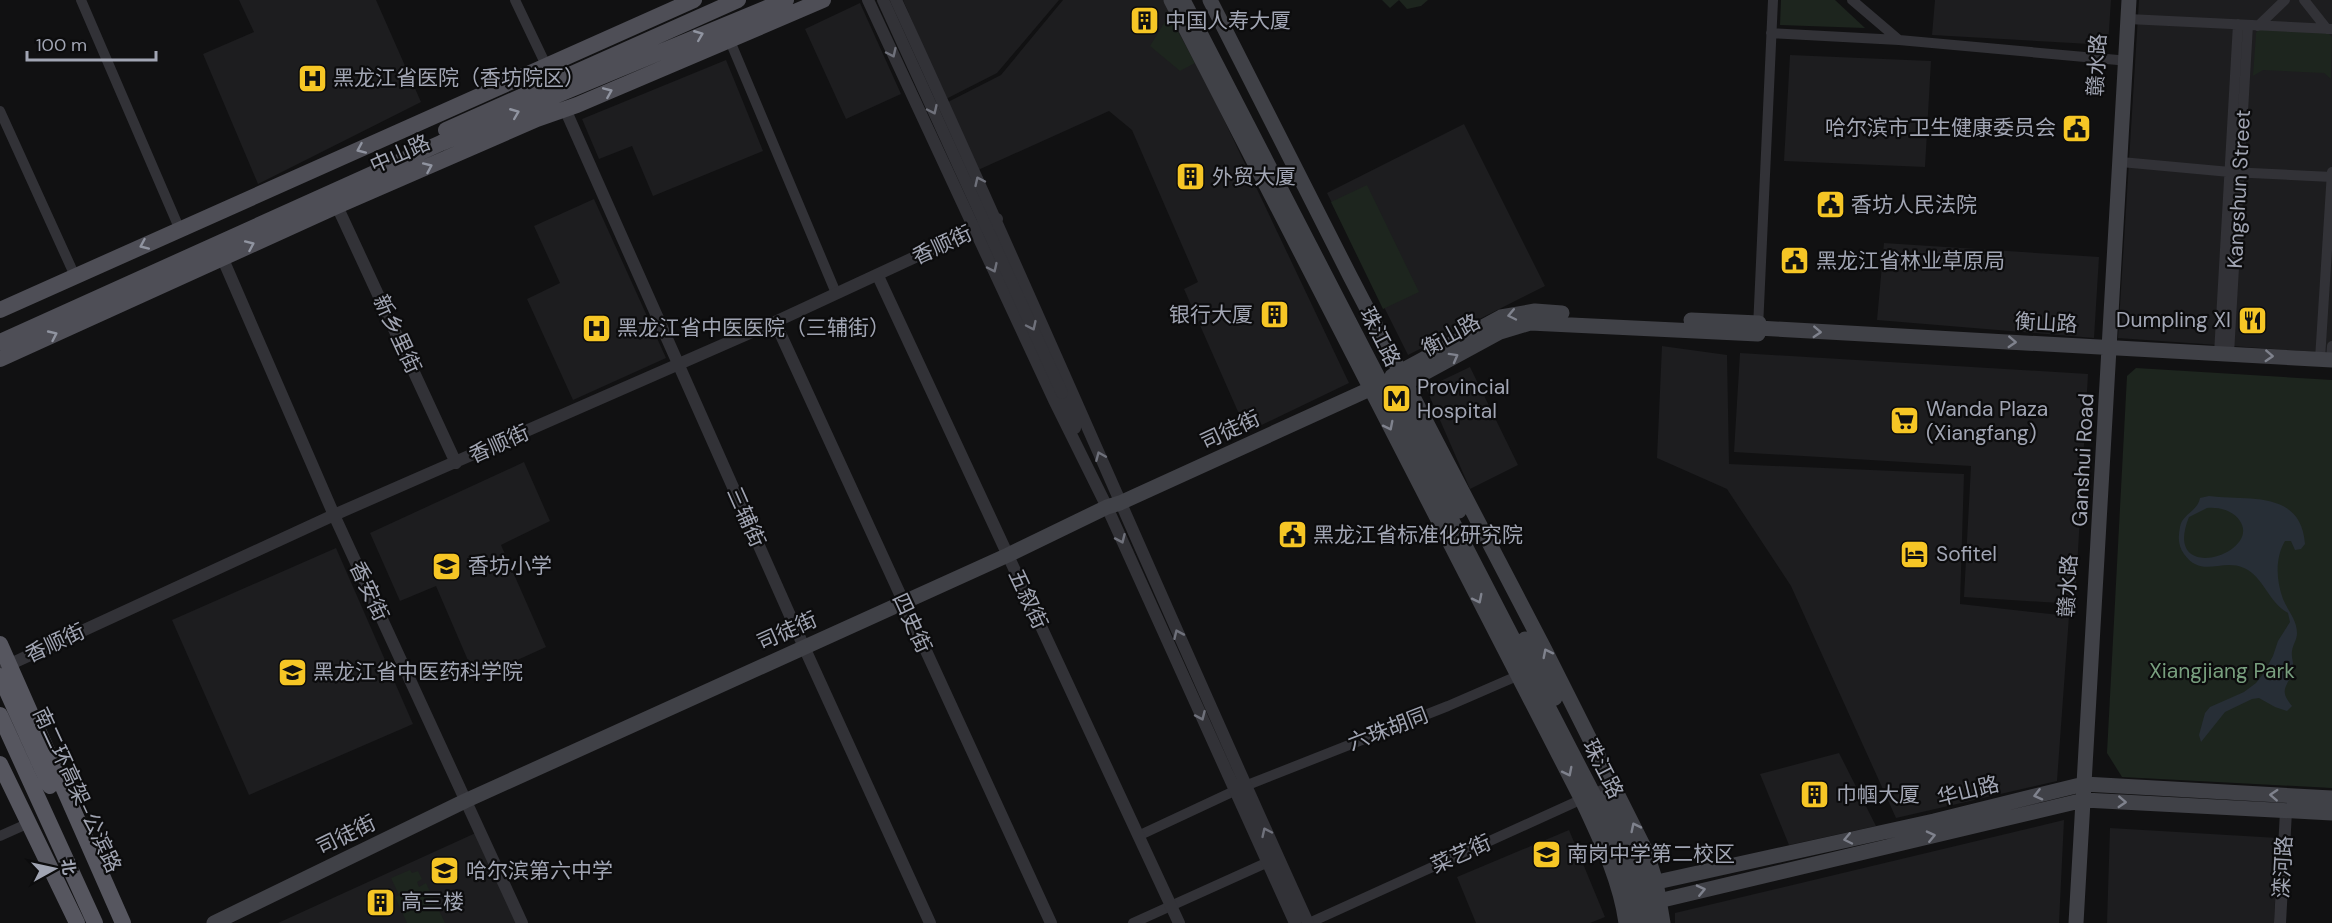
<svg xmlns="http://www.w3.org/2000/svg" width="2332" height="923" viewBox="0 0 2332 923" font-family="'DM Sans','Noto Sans SC',sans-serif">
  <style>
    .built { fill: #1d1d1f }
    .green { fill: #1d251e }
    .water { fill: #272e36; fill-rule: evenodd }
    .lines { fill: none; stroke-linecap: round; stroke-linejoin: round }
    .minor { stroke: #323237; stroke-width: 10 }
    .tertiary { stroke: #323237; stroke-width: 12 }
    .secondary { stroke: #404147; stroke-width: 15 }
    .primary { stroke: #4e4e56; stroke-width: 16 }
    .trunk { stroke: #56565f; stroke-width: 16 }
    .tertiary-bridge { stroke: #323237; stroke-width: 12 }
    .oneway { stroke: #9094a0 }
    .oneway2 { stroke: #6f717b }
    .oneway3 { stroke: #7f828d }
    .labels { text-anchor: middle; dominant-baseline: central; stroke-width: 4.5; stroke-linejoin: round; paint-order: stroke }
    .poi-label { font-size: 21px; fill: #a1a5b3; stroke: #0c0c0d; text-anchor: start }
    .street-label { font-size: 21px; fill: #a1a5b3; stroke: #0c0c0d }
    .park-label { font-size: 21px; fill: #789f7e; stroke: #0c0c0d }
  </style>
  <rect width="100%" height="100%" fill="#111112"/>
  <path class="built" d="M239,0H376L421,102L258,184L203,54L254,32Z
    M903,0H1059L997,73L946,99Z
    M1063,0H1164L1198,65L1349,383L1247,432L1184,289L1198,282L1132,130L1109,111L978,170L948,102L1001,75Z
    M1935,0H2111L2108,45L1932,35Z
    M2139,0H2332V353L2118,338Z
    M860,3L901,94L846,119L805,29Z
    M1790,55L1931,61L1925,167L1784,161Z
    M726,60L763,151L653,196L632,146L599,159L582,119Z
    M1464,124L1545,286L1408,355L1327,193Z
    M594,199L666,358L573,400L527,299L560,283L534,226Z
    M1884,243L2099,257L2094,338L1877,320Z
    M1662,346L1727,355L1729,464L1964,474L1960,604L2069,616L2057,781L1896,818L1791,586L1727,489L1657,458Z
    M1740,353L2088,374L2075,604L1964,597L1971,466L1734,452Z
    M1470,367L1518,465L1470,489L1426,388Z
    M524,462L550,521L501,545L546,647L476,679L436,586L400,601L370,533Z
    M336,548L413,724L249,795L172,620Z
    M1839,753L1876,826L1789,845L1760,774Z
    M2064,820L2059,923H1675V913Z
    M2110,828L2278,838L2274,923H2107Z
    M1569,830L1605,917L1590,923H1476L1457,877Z
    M480,831L522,923H278Z"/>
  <path class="green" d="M1382,0H1428L1421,6L1407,9L1399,0L1390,8Z
    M1781,0H1835L1865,28L1780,25Z
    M1169,15L1195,63L1180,71L1150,46Z
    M2259,29L2328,33L2332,37L2331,79L2324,73L2263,70L2253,76L2256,33Z
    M1367,185L1419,292L1383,309L1331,202Z
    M2136,368L2332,380V788L2122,777L2107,753L2127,376Z
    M410,870L412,873L418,871L422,879L417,882L419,887L426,883L445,923H407L395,897L399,895L391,878Z"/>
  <path class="water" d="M2209,496C2247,501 2301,489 2305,544L2301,549L2295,550L2291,541H2285C2275,558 2276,580 2283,599C2288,611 2297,620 2297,633C2297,640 2293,644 2292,651C2291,657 2294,663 2293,669C2289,687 2277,688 2292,706L2287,711L2275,707L2259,698L2252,699L2225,712L2201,742L2199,735L2205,713L2210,707L2244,692L2256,683L2263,674L2273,656L2278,641L2290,622L2288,613C2268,602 2264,577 2244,568C2221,558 2202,579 2184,554C2178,546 2178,537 2180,527C2182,514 2198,511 2200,498ZM2207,508C2219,507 2233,510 2240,521C2262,554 2161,586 2189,517Z"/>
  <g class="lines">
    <path class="minor" d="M81,0L180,230
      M515,0L546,65
      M1852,0L1899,40
      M2304,0L2327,29
      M2128,19L2332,29
      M2258,26L2285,0
      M1771,33L1899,40L2118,60
      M730,41L836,293
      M0,111L75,276
      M2121,162L2230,172L2332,177
      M1758,328L1773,0
      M2219,354L2238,24
      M2229,354L2248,25
      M2320,359L2332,172
      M2331,360L2332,346
      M0,836L29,823
      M1138,836L1245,786L1448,706L1524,673
      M1133,923L1275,859
      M1309,923L1613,785"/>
    <path class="tertiary" d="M868,0L1054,400L1107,507L1295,923
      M896,0C1037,306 1168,616 1308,923
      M565,109L804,647L930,923
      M337,206L456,463
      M222,257L334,515L522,923
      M878,276L1179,923
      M775,322L1051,923
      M1062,393L1075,428
      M4,667L334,515L775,322L997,219
      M2280,923L2286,811"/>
    <path class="secondary" d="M1171,0L1582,800C1600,839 1620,879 1626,923
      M1183,0L1598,803C1616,842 1633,880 1639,923
      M1210,0L1350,276L1545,650L1646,851L1656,882L1663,923
      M1691,320L1759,323
      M1758,328L2332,360
      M1392,376L1501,317L1535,311L1562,313
      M1408,409L1459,511
      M1525,639L1555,698
      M1606,797C1627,840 1643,874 1650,923
      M1648,884L1934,821L2084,784L2332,798
      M1650,903L2084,800L2332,813
      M214,923L465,801L1008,555L1107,507L1120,503L1370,389L1397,388L1500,332L1530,323L1758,334
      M2076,923L2129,0"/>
    <path class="primary" d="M446,130L738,0
      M0,310L694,0
      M0,342L441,143L786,0
      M0,359L337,206L537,119L577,105L823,0"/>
    <path class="trunk" d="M0,644L123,923
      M0,676L50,786
      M0,715L95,923
      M0,764L77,923"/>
    <path class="tertiary-bridge" d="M883,0L1062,393"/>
  </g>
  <defs><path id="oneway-chevron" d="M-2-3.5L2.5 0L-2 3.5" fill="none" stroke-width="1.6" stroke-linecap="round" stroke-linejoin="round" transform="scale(1.5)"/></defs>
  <g class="oneway">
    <use href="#oneway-chevron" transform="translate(699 35) rotate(-22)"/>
    <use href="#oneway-chevron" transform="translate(608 92) rotate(-23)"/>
    <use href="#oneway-chevron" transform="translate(515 113) rotate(-22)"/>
    <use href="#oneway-chevron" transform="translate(361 149) rotate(156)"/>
    <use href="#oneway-chevron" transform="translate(428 167) rotate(-24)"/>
    <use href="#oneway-chevron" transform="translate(144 245) rotate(156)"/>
    <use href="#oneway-chevron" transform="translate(250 245) rotate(-24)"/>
    <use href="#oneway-chevron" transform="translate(53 335) rotate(-25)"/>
  </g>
  <g class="oneway2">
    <use href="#oneway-chevron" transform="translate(892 53) rotate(65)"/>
    <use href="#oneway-chevron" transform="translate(933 110) rotate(65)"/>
    <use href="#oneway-chevron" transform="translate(979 181) rotate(-115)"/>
    <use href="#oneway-chevron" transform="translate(993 268) rotate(65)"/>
    <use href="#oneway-chevron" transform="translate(1032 326) rotate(65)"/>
    <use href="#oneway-chevron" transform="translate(1100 456) rotate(-113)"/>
    <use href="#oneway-chevron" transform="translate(1121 539) rotate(66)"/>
    <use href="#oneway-chevron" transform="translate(1178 634) rotate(-114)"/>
    <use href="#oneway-chevron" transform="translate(1201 716) rotate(66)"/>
    <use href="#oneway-chevron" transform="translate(1266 832) rotate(-115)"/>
  </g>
  <g class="oneway3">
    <use href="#oneway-chevron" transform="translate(1512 315) rotate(168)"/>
    <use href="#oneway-chevron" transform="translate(1817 332) rotate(3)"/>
    <use href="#oneway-chevron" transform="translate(2012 342) rotate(3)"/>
    <use href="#oneway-chevron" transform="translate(2269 356) rotate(3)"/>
    <use href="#oneway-chevron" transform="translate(1454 357) rotate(-29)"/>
    <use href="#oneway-chevron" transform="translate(1389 426) rotate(63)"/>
    <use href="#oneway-chevron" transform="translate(1478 599) rotate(63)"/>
    <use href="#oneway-chevron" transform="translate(1547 653) rotate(-117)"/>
    <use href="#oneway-chevron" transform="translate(1568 772) rotate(63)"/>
    <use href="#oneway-chevron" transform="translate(2038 795) rotate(166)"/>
    <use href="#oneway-chevron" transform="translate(2274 795) rotate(-177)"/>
    <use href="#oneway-chevron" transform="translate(2122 802) rotate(3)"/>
    <use href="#oneway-chevron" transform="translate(1635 827) rotate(-116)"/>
    <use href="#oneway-chevron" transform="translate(1931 836) rotate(-13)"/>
    <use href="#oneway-chevron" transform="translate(1848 839) rotate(168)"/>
    <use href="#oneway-chevron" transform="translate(1701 890) rotate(-13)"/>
  </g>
  <defs>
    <symbol id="building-square" viewBox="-11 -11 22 22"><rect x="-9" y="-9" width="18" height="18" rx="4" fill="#f6c625" stroke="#0c0c0d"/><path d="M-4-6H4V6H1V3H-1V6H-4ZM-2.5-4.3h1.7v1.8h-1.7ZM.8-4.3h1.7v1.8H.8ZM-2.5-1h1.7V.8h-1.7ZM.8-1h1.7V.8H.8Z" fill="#111"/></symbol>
    <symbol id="hospital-square" viewBox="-11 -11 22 22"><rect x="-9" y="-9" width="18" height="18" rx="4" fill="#f6c625" stroke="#0c0c0d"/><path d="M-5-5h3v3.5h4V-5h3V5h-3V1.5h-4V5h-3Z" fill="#111"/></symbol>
    <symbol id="civic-square" viewBox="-11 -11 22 22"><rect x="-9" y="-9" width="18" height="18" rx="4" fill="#f6c625" stroke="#0c0c0d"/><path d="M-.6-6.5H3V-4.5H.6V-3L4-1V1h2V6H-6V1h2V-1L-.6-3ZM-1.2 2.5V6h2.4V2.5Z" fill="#111"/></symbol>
    <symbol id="restaurant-square" viewBox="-11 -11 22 22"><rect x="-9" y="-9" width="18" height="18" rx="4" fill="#f6c625" stroke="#0c0c0d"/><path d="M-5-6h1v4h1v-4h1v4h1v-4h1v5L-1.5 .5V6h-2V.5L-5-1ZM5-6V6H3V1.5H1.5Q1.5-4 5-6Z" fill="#111"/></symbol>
    <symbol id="metro-square" viewBox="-11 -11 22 22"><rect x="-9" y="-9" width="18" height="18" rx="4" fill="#f6c625" stroke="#0c0c0d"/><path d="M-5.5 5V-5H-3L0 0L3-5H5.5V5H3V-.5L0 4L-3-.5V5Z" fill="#111"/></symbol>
    <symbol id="supermarket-square" viewBox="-11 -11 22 22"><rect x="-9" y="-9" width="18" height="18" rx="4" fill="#f6c625" stroke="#0c0c0d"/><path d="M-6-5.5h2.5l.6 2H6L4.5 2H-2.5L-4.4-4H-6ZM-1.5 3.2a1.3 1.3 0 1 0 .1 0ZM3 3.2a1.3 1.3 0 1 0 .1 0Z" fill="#111"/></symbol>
    <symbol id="hotel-square" viewBox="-11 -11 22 22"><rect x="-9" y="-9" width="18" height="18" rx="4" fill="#f6c625" stroke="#0c0c0d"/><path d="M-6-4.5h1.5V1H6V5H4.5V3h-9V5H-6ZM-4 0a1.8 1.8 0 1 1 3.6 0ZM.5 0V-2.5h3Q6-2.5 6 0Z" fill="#111"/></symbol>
    <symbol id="school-square" viewBox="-11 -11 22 22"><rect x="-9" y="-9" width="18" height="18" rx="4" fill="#f6c625" stroke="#0c0c0d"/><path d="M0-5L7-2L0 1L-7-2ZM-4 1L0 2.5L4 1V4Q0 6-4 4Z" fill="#111"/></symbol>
    <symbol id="university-square" viewBox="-11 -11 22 22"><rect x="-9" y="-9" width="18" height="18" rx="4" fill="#f6c625" stroke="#0c0c0d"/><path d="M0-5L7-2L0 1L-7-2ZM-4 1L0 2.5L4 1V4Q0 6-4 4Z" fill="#111"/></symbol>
  </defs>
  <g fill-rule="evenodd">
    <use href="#building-square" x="1128" y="4" width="33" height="33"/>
    <use href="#hospital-square" x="296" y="62" width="33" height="33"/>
    <use href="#civic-square" x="2060" y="112" width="33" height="33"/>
    <use href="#building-square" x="1174" y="160" width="33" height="33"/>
    <use href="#civic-square" x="1814" y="188" width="33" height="33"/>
    <use href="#civic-square" x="1778" y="244" width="33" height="33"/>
    <use href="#building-square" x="1258" y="298" width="33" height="33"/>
    <use href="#restaurant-square" x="2236" y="304" width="33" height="33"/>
    <use href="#hospital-square" x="580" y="312" width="33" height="33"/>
    <use href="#metro-square" x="1380" y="382" width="33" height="33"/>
    <use href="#supermarket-square" x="1888" y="404" width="33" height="33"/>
    <use href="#civic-square" x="1276" y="518" width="33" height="33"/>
    <use href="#hotel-square" x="1898" y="538" width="33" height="33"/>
    <use href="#school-square" x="430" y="550" width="33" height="33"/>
    <use href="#university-square" x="276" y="656" width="33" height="33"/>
    <use href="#building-square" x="1798" y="778" width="33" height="33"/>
    <use href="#school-square" x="1530" y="838" width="33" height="33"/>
    <use href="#school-square" x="428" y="854" width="33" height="33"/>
    <use href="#building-square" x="364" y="886" width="33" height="33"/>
  </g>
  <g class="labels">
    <g class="poi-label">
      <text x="1165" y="21">中国人寿大厦</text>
      <text x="333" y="78">黑龙江省医院（香坊院区）</text>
      <text x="2056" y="128" text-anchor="end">哈尔滨市卫生健康委员会</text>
      <text x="1212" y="177">外贸大厦</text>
      <text x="1851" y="205">香坊人民法院</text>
      <text x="1816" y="261">黑龙江省林业草原局</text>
      <text x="1253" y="315" text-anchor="end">银行大厦</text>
      <text x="2231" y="320" text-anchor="end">Dumpling XI</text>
      <text x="617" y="328">黑龙江省中医医院（三辅街）</text>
      <text x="1417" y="387">Provincial<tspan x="1417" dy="24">Hospital</tspan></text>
      <text x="1926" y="409">Wanda Plaza<tspan x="1926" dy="24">(Xiangfang)</tspan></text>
      <text x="1313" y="535">黑龙江省标准化研究院</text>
      <text x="1936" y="554">Sofitel</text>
      <text x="468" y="566">香坊小学</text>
      <text x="313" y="672">黑龙江省中医药科学院</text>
      <text x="1836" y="795">巾帼大厦</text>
      <text x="1567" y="854">南岗中学第二校区</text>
      <text x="466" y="871">哈尔滨第六中学</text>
      <text x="401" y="902">高三楼</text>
    </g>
    <g class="street-label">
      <text transform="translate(2097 65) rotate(-87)">赣水路</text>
      <text transform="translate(400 154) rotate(-24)">中山路</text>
      <text transform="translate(2239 189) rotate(-87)">Kangshun Street</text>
      <text transform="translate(942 245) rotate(-25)">香顺街</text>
      <text transform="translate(2046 323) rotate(3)">衡山路</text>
      <text transform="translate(397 334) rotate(65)">新乡里街</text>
      <text transform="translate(1451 335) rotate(-29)">衡山路</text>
      <text transform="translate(1380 337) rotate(63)">珠江路</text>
      <text transform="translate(1230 430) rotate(-25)">司徒街</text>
      <text transform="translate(499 444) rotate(-24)">香顺街</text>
      <text transform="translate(2083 460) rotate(-87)">Ganshui Road</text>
      <text transform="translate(746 517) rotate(66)">三辅街</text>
      <text transform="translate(2068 586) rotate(-87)">赣水路</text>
      <text transform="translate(369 591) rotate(65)">香安街</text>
      <text transform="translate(1028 599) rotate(65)">五叙街</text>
      <text transform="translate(912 623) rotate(65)">四史街</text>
      <text transform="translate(787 631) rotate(-24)">司徒街</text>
      <text transform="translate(55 643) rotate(-25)">香顺街</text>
      <text transform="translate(1388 729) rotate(-21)">六珠胡同</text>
      <text transform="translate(1603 769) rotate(63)">珠江路</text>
      <text transform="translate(77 790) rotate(65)">南二环高架-公滨路</text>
      <text transform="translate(1968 791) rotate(-14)">华山路</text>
      <text transform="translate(346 835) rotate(-26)">司徒街</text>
      <text transform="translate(1461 854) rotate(-24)">菜艺街</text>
      <text transform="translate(2283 867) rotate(-87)">滦河路</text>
    </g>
    <g class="park-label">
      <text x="2222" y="671">Xiangjiang Park</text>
    </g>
  </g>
  <g transform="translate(54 869) rotate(82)" stroke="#0c0c0d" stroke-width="4.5" paint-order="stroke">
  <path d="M0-4.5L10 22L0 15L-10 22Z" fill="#a1a5b3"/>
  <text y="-9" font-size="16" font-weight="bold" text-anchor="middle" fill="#a1a5b3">北</text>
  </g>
  <path d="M27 51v9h129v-9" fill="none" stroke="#a1a5b3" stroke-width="3"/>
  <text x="36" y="51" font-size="18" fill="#a1a5b3" stroke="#0c0c0d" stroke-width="4.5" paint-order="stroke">100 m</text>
</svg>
